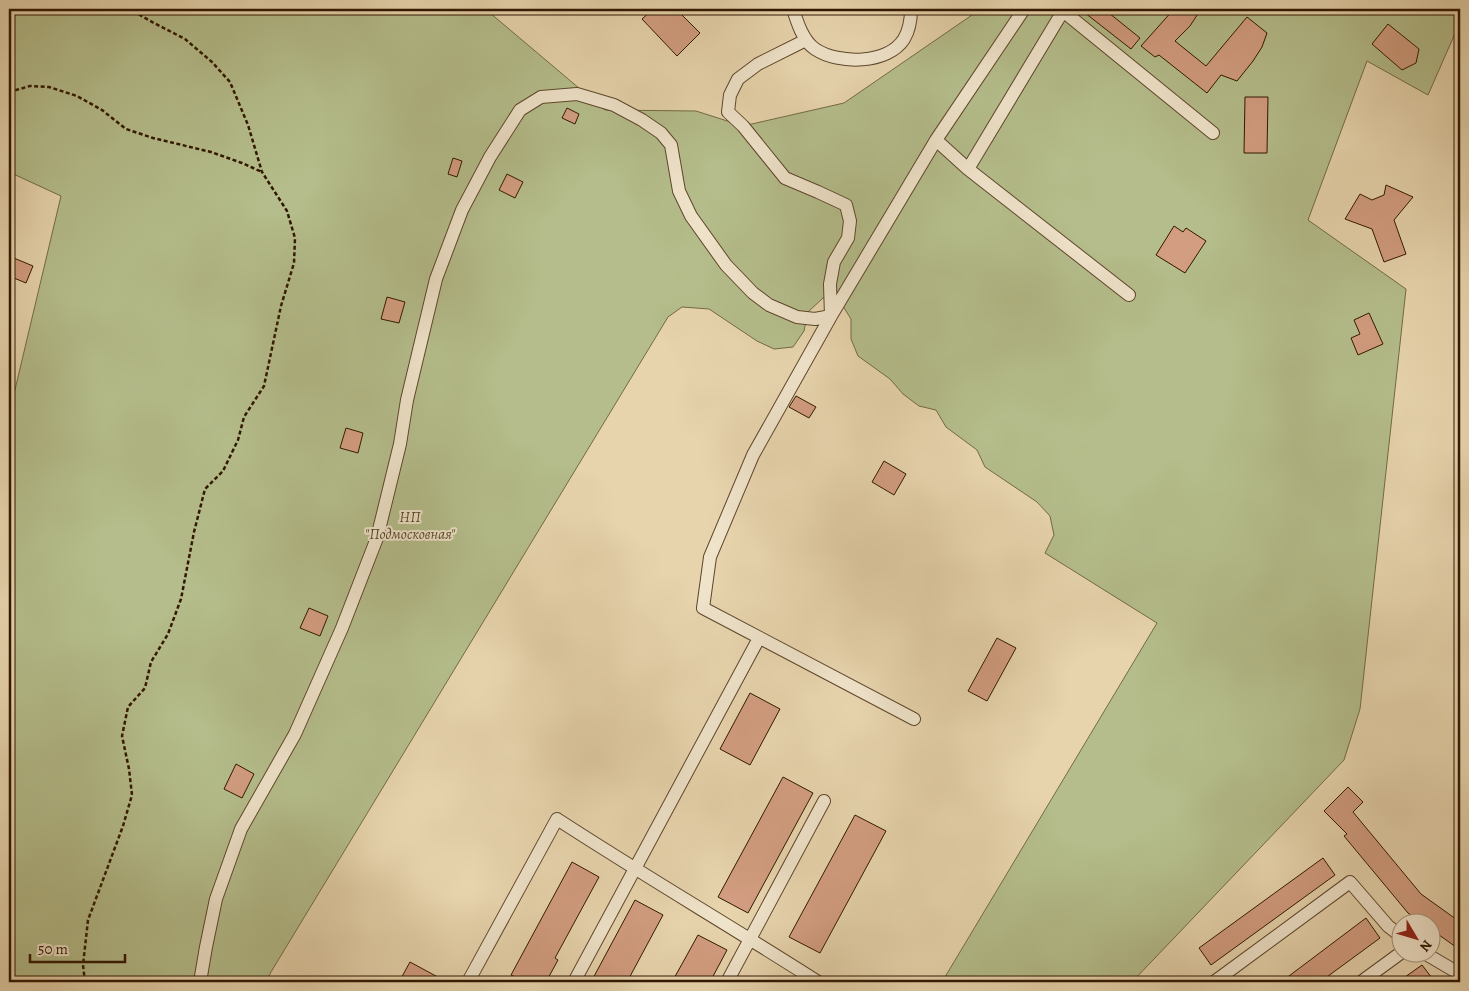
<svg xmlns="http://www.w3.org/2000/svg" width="1469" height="991" viewBox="0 0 1469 991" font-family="Alegreya,serif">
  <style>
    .green { fill: #b4bd8b; stroke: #726a46 }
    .building { fill: #d29d80; stroke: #311700 }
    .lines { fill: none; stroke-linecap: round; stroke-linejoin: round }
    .minor-casing { stroke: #5e462b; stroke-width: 14 }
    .path { stroke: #311700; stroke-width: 2.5; stroke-dasharray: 4 2.5; stroke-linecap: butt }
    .minor { stroke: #efe3ca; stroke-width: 12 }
    .labels { text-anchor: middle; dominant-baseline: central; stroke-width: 4; stroke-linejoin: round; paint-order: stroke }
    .park-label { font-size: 15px; font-style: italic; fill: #58492a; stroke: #efe3ca }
  </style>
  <rect width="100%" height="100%" fill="#e7d4ad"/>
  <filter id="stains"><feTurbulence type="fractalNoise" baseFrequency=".004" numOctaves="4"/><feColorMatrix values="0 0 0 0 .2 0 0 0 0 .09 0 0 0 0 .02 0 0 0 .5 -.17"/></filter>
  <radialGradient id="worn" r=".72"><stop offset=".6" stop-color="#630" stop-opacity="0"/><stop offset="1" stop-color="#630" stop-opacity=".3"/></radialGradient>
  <path class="green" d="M9,9H469L490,13L605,110L696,111L743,126L844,103L972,15L976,9H1460V22L1428,95L1367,61L1308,220L1406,289L1360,709L1344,760L1132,982H942L1157,623L1045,553L1054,535L1050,516L1037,502L985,467L977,450L946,427L936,410L919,406L903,394L890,379L858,356L851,339V319L841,303L823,298L808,312L804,331L793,347L774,349L757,341L709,309L682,307L668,317L271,972L266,982H9V415L61,196L9,172Z"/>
  <path class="building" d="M653,9H676L700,33L677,56L642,19Z
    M1080,9H1104L1140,38L1131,49Z
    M1174,9H1201L1190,26L1175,41L1206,66L1247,17L1267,33L1262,47L1253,61L1237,81L1221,75L1207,93L1159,55L1155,57L1141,46Z
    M1388,24L1419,49L1416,63L1402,70L1372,44Z
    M1245,97H1268L1267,153H1244Z
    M567,108L579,114L575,124L562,118Z
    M453,158L462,161L457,177L448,174Z
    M507,174L523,182L515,198L499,190Z
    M1386,185L1413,197L1394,220L1406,254L1384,262L1372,229L1345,219L1360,194L1372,200L1384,195Z
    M1174,226L1183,232L1186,228L1206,241L1185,273L1156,255Z
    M9,256L33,266L26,283L9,276Z
    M387,297L405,302L399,323L381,319Z
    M1369,313L1383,344L1358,355L1351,338L1360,334L1354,320Z
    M796,396L816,407L809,418L789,407Z
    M346,428L363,433L358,453L340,448Z
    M884,461L906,474L894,495L872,482Z
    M309,608L328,616L320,636L300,628Z
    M997,638L1016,648L987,701L968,691Z
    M750,693L780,709L750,765L720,749Z
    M236,764L254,774L242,798L224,789Z
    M783,777L813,793L748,913L718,897Z
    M1348,787L1363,802L1353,812L1421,894L1460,922V941L1456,947L1432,930V924H1423L1408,913L1344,836L1347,834L1324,811Z
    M855,815L886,831L820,953L789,937Z
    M1323,858L1335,875L1211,965L1199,948Z
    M572,862L599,877L555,958L558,960L546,982H525L511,975Z
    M635,900L663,915L627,982H591Z
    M1366,918L1380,938L1320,982H1281Z
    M698,935L727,950L710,982H672Z
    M410,962L447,982H399Z
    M1422,965L1435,982H1398Z"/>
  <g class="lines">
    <defs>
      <path id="minor" d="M793,9C797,22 803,41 815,49C839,65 888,64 904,39C910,29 911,19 911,9
        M936,140L968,169L1129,295
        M968,169L1063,11L1213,133
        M914,719L703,608L710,557L753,455L831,316L936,140L1024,9
        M1426,954L1460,974
        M200,982L206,947L216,899L241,829L295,734L342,628L377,538L400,444L407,400L436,279L462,210L490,157L520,110L541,97L577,94L614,105L642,120L661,133L671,145L679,191L691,216L726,265L753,293L769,305L797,317L815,319L831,316L830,284L834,262L848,238L850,221L846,205L818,192L785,178L743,126L728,112L730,95L738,79L758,64L806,40
        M468,982L557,819C643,875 732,927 818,982
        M574,982L759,638
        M727,982L824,801
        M1214,982L1350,882L1388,926L1402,937
        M1361,982L1402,952"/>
    </defs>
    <use href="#minor" class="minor-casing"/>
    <path class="path" d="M9,92L30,86L49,87L77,96L102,110L126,129L153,138L211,152L242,163L262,172
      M85,982L83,965L88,920L123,826L132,795L129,769L122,736L128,707L145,688L151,662L168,634L181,599L194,532L205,489L223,471L238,440L244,417L264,386L281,306L294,263L295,238L287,211L262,172L248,125L230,82L212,62L185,39L154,23L129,9"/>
    <use href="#minor" class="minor"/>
  </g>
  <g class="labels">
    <g class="park-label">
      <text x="410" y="517">НП<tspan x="410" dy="17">"Подмосковная"</tspan></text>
    </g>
  </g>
  <rect width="1469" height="991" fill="none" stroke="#e7d4ad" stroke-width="30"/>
  <rect x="10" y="10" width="1449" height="971" fill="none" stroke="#311700" stroke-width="2.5"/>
  <rect x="15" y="15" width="1439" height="961" fill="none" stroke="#311700"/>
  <g transform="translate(1416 938) rotate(128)"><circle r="24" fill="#efe3ca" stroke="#a39179"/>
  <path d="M0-4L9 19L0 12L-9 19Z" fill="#8f2418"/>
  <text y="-8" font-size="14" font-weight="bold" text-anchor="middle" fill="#311700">N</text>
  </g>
  <path d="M30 954v8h95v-8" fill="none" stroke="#311700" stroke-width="2.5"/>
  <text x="38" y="954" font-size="15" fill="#311700" stroke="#efe3ca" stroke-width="4" paint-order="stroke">50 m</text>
  <rect width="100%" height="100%" filter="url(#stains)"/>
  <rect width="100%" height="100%" fill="url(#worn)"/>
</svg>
